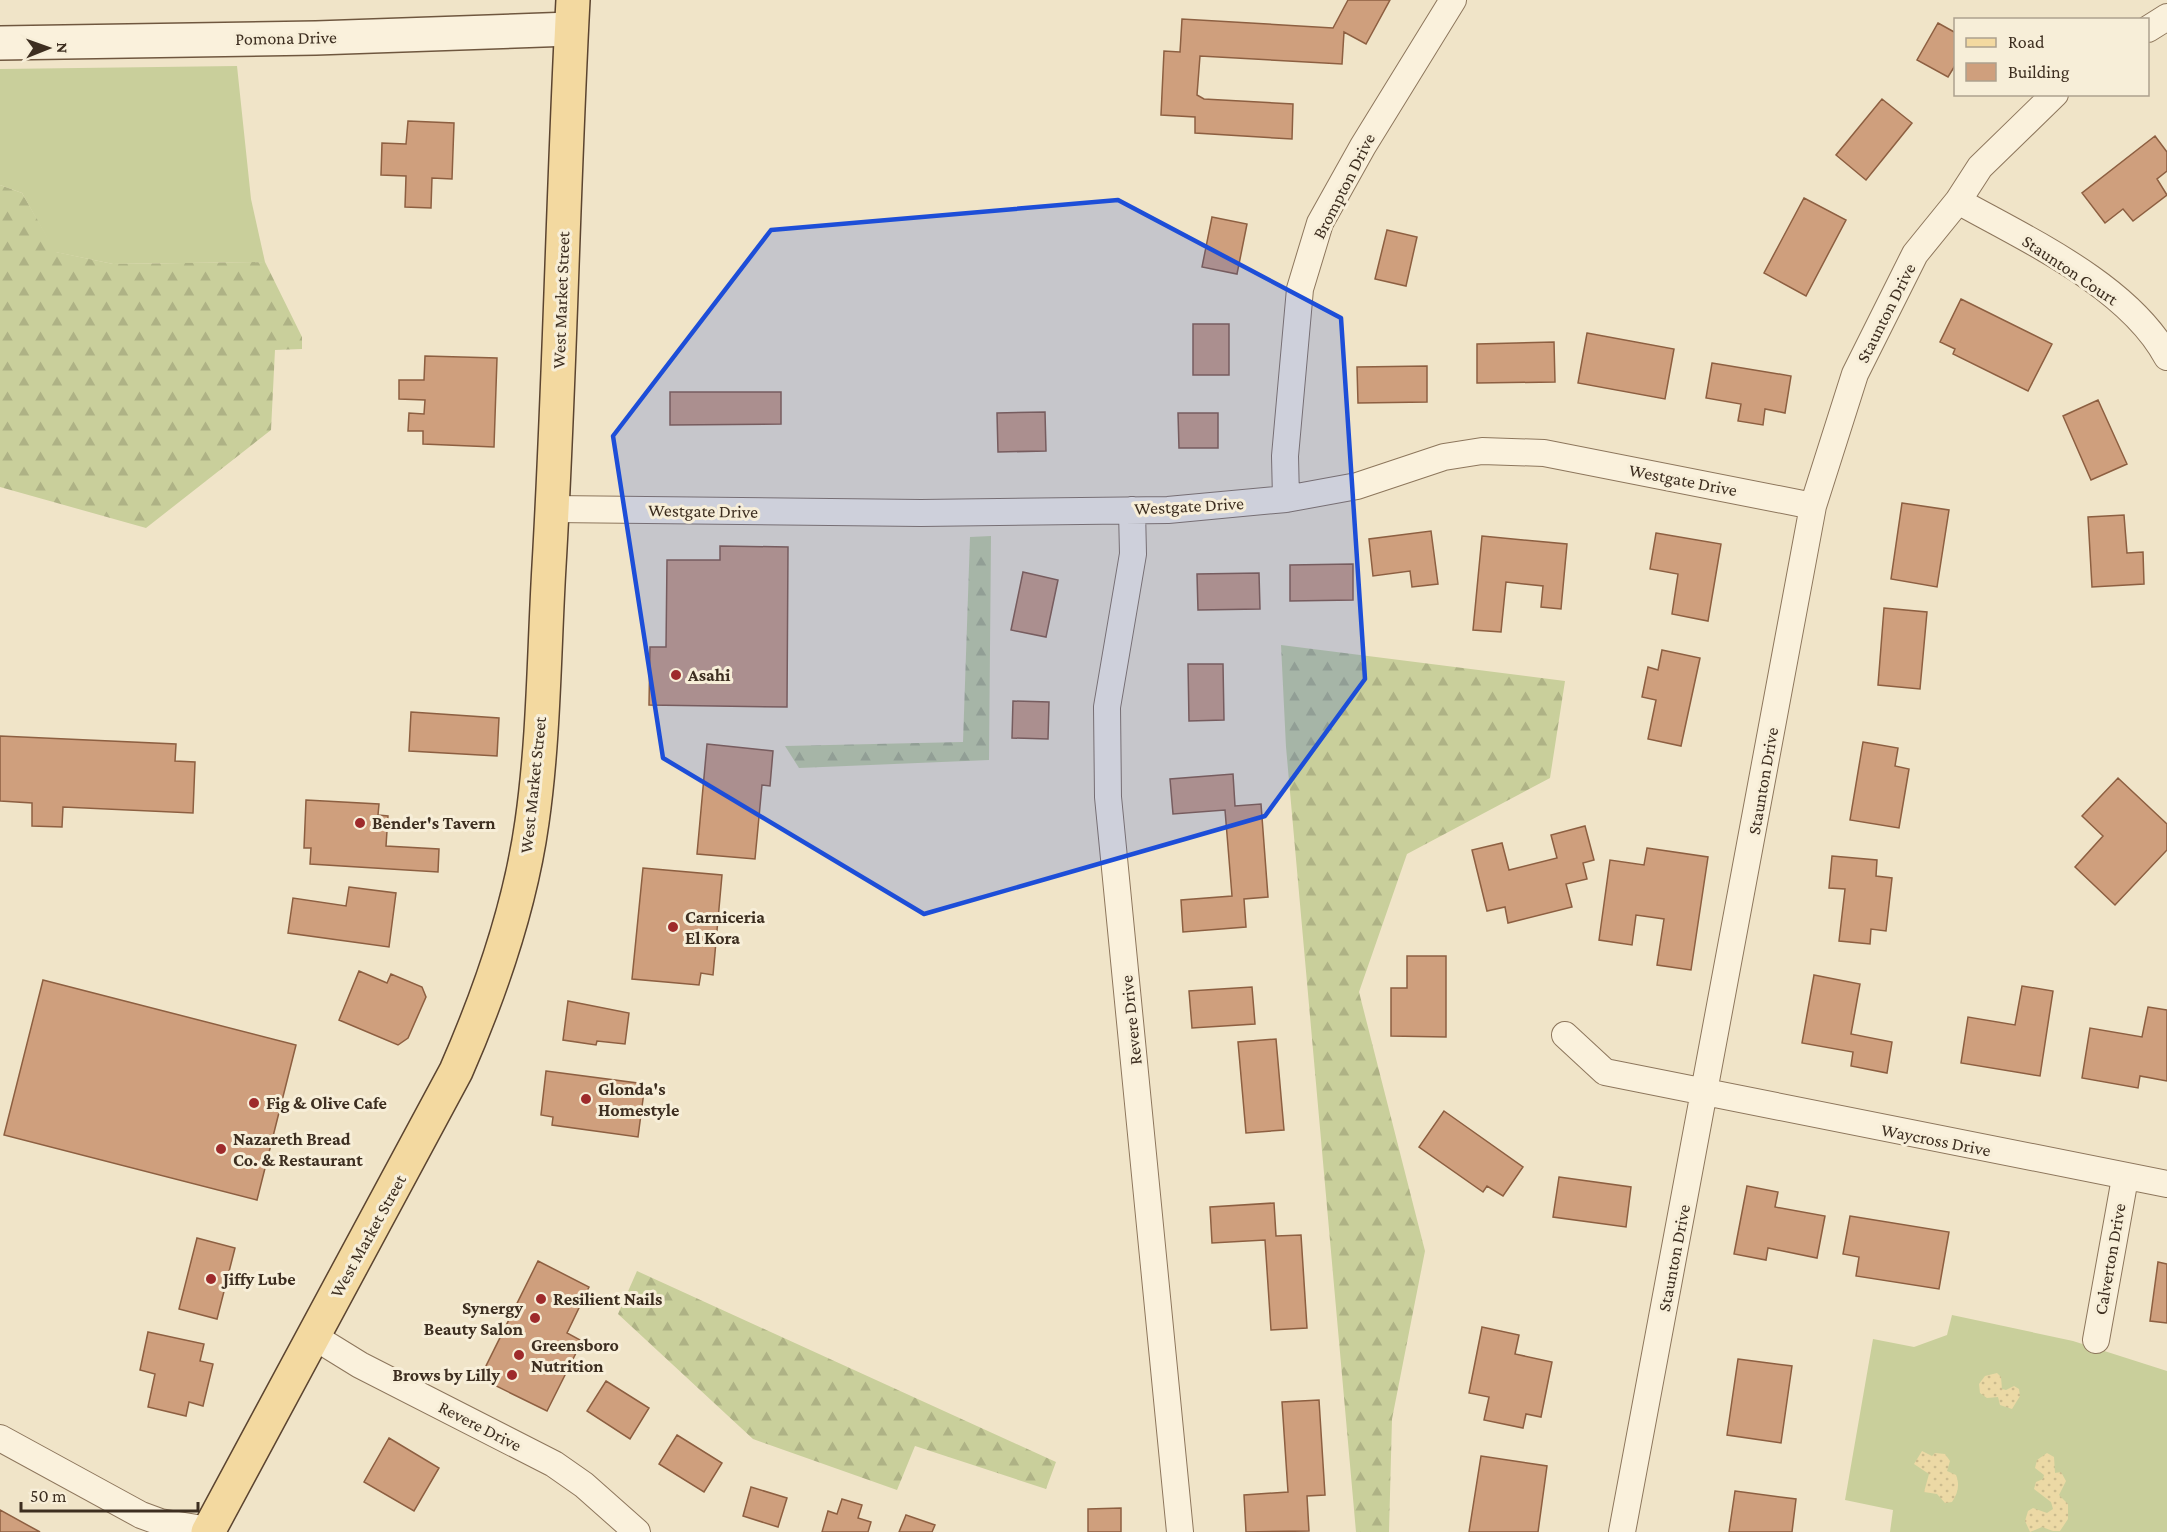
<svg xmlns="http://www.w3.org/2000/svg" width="2167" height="1532" viewBox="0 0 2167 1532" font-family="'Crimson Pro',serif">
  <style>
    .grass { fill: #c9cf9b }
    .forest { fill: url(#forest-firs) }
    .sand { fill: url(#sand-dots) }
    .building { fill: #cf9f7d; stroke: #8d5f41; stroke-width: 1.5 }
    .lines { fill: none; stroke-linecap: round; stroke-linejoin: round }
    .street-casing { stroke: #8d765c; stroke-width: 28 }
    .secondary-casing { stroke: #6f573f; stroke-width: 36 }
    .primary-casing { stroke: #5b4430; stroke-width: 36 }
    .street { stroke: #faf1dc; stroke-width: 26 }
    .secondary { stroke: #faf1dc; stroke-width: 33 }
    .primary { stroke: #f3d9a0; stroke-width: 33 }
    .marked { fill: #1d4ed8; fill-opacity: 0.2; stroke: #1d4ed8; stroke-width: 4.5; stroke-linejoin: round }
    .poi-dot { fill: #9e2a2b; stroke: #f7eed8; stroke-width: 2 }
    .labels { text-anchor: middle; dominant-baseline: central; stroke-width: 6; stroke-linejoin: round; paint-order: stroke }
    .street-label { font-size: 18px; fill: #3d2e20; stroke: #f7eed8 }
    .poi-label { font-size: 18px; font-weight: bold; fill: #3d2e20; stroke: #f7eed8; text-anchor: start }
  </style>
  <defs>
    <pattern id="forest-firs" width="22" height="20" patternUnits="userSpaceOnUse" patternTransform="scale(1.5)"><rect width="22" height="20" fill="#c9cf9b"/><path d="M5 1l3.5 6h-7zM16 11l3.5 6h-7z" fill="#aeb285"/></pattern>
    <pattern id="sand-dots" width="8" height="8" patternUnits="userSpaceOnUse" patternTransform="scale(1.5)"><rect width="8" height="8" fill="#ecd9a5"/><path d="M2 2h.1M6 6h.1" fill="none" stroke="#cbbb8e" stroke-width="1.8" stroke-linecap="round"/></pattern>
  </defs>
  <rect width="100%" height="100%" fill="#f0e4c8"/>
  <path class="grass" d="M237,66L251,199L265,262L113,264L55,252L22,193L0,185V69Z
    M1952,1315L2073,1341L2167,1371V1532H1890L1893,1510L1845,1500L1873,1339L1914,1347L1947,1335Z"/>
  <path class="forest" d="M0,185L22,193L56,252L113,264L265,262L302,337V349L275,350L271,430L146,528L0,487Z
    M991,536L989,760L799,768L785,746L963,742L970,537Z
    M1281,645L1565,681L1550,778L1407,854L1359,992L1425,1251L1392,1419L1389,1532H1356L1286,747Z
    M637,1271L1056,1462L1046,1489L915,1446L897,1490L753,1439L618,1314Z"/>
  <path class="sand" d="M1997,1373L2001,1377L2002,1389L2006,1390L2014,1386L2019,1389L2020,1396L2012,1409L2000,1405L1998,1397L1987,1398L1980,1393L1979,1384L1985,1376Z
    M1922,1451L1932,1456L1935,1453L1945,1454L1950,1461L1947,1471L1956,1475C1960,1485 1958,1493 1952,1502L1945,1503L1937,1494L1924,1492L1929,1474L1914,1464Z
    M2047,1453L2054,1457L2055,1473L2061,1472L2066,1481L2059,1495L2068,1504V1519L2060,1531H2053L2042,1527L2030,1532L2025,1521L2028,1511L2033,1508L2047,1513L2053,1509L2051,1502L2034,1489L2036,1482L2043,1479L2044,1475L2035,1468L2037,1460Z"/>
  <path class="building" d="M1348,0H1390L1366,44L1344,32L1342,64L1200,56L1197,95L1204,99L1293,104L1292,139L1195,133V117L1161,115L1164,51L1180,52L1182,19L1333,28Z
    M1938,23L1956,33V64L1948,77L1917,60Z
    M1882,99L1912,123L1866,180L1836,155Z
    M408,121L454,123L452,179L432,178L431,208L405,207L406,176L381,175L382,143L406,144Z
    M2155,136L2167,152V171L2157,179L2167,195L2133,221L2123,209L2105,223L2082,193Z
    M1804,198L1846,220L1806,296L1764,273Z
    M1212,217L1247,224L1237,274L1202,267Z
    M1387,230L1417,237L1406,286L1375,279Z
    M1961,299L2052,344L2028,391L1953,354L1955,349L1940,342Z
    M1193,324H1229V375H1193Z
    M1587,333L1674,349L1665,399L1578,383Z
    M1554,342L1555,382L1477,383V344Z
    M425,356L497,358L494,447L423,444V431H408L409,413L424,414L425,400L399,399V380H424Z
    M1712,363L1791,376L1785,413L1765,409L1763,425L1738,421L1741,404L1706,398Z
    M1427,366V402L1358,403L1357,367Z
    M670,392H781V424L670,425Z
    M2098,400L2127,464L2091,480L2063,416Z
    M1045,412L1046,451L998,452L997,413Z
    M1178,413H1218V448H1179Z
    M1902,503L1949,510L1937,587L1891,579Z
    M2124,515L2127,553L2143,552L2144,584L2092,587L2088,517Z
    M1431,531L1438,584L1412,587L1410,571L1373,576L1369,539Z
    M1656,533L1721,544L1708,621L1672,614L1678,574L1650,569Z
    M1482,536L1567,544L1561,609L1541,607L1543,586L1506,582L1501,632L1473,630Z
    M720,546L788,547L787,707L649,705L650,647H666L667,560H720Z
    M1353,564V600L1290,601V565Z
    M1023,572L1058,580L1046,637L1011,630Z
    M1259,573L1260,609L1198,610L1197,574Z
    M1884,608L1927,612L1920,689L1878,685Z
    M1662,650L1700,658L1681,746L1648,739L1656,700L1642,697L1648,667L1658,670Z
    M1188,664H1223L1224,720L1189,721Z
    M1013,701L1049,702L1048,739L1012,738Z
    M411,712L499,718L497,756L409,751Z
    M0,736L176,744L175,761L195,762L193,813L63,807L62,827L32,826V803L0,801Z
    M1863,742L1898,748L1895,766L1909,769L1899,828L1850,820Z
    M707,744L773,751L770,786L762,785L755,859L697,854Z
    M1233,774L1235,806L1261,804L1268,897L1244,899L1246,927L1183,932L1181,900L1232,896L1225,810L1173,814L1170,779Z
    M2118,778L2167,824V850L2115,905L2075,867L2103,836L2082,816Z
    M306,800L379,804L378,815L388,816L386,846L439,849L438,872L310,864L311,848H304Z
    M1585,826L1594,860L1583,863L1587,879L1566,884L1572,907L1508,923L1505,907L1487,911L1472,850L1502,843L1509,870L1557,858L1551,835Z
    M1647,848L1708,857L1691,970L1657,965L1664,919L1636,915L1632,945L1599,940L1610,860L1644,865Z
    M1832,856L1877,860L1876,876L1892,878L1886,931L1871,929L1870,944L1839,941L1845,889L1829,888Z
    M643,868L722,875L713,975L701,973L699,985L632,979Z
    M349,887L396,893L389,947L288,933L293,898L346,906Z
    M1407,956H1446V1037L1391,1036V988H1407Z
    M359,971L387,983L391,974L422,987L426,997L408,1038L398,1045L339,1020Z
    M1814,975L1860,984L1851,1034L1892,1042L1887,1073L1851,1066L1853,1052L1802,1043Z
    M43,980L296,1045L257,1200L4,1135Z
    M2022,986L2053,991L2040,1076L1961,1063L1968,1017L2015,1025Z
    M1252,987L1255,1024L1192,1028L1189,991Z
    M568,1001L629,1013L625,1044L597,1041L596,1045L563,1040Z
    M2148,1007L2167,1010V1081L2140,1076L2138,1088L2082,1078L2090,1028L2142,1037Z
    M1276,1039L1284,1130L1246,1133L1238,1042Z
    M546,1071L645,1084L638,1137L552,1125L553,1117L541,1115Z
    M1444,1111L1523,1167L1503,1196L1487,1186L1483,1192L1419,1147Z
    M1559,1177L1631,1187L1626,1227L1553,1217Z
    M1747,1186L1778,1192L1775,1207L1825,1216L1817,1258L1768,1248L1766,1260L1734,1254Z
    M1274,1203L1276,1236L1301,1235L1307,1328L1271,1330L1265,1240L1212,1243L1210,1207Z
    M1850,1216L1949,1232L1939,1289L1856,1276L1859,1257L1843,1254Z
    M197,1238L235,1248L217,1319L179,1309Z
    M538,1261L589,1287L567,1333L582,1341L547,1411L480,1378Z
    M2158,1262L2167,1264V1323L2150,1321Z
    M1482,1327L1519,1335L1515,1354L1552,1362L1541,1417L1526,1414L1523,1428L1484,1420L1489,1397L1469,1393Z
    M148,1332L204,1344L200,1361L213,1364L203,1406L189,1402L186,1416L148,1407L155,1374L140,1370Z
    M1738,1359L1792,1366L1781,1443L1727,1435Z
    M606,1381L649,1408L630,1439L587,1411Z
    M1319,1400L1325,1495L1307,1496L1309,1531L1246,1532L1244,1495L1288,1492L1282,1402Z
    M677,1435L722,1463L704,1492L659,1464Z
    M389,1438L439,1468L414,1511L364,1482Z
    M1481,1456L1547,1466L1538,1532H1469Z
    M751,1487L787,1498L778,1527L743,1516Z
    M1735,1491L1796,1499L1792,1532H1729Z
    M842,1499L862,1505L858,1518L871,1522L868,1532H822L828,1511L837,1514Z
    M1121,1508V1532H1088V1509Z
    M0,1510L40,1532H0Z
    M906,1515L935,1525L932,1532H899Z"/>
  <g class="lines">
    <defs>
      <path id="street" d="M2148,29L2167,17
        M1958,201C2026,239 2129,286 2167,357
        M1286,499L1285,456L1300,289L1320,223L1363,146L1453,0
        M553,509L921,513L1168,510L1286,499L1357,486L1444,457L1482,451L1544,453L1813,506
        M1132,510L1133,554L1107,707L1108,797L1180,1532
        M1565,1035L1605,1072L2167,1184
        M313,1336L360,1365L554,1464L584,1485L637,1532
        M2096,1340L2125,1178
        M0,1438L141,1515L160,1522L209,1530
        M1622,1532L1813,506L1855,374L1915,254L1958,201L1980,167L2055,94"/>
      <path id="secondary" d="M0,43L316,38L571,29"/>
      <path id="primary" d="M208,1532L456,1071C491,991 520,908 532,822C544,738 544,651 549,566C560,378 563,189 573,0"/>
    </defs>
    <use href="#street" class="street-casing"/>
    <use href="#secondary" class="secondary-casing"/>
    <use href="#primary" class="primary-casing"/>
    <use href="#street" class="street"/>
    <use href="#secondary" class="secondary"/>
    <use href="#primary" class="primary"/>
  </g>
  <path class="marked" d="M1118,200L1341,318L1365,679L1265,816L924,914L663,758L613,436L771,230Z"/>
  <g class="poi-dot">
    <circle cx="676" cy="675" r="6"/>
    <circle cx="360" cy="823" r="6"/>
    <circle cx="673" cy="927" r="6"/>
    <circle cx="586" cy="1099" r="6"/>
    <circle cx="254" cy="1103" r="6"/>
    <circle cx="221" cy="1149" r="6"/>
    <circle cx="211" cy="1279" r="6"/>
    <circle cx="541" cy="1299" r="6"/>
    <circle cx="535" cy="1318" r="6"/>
    <circle cx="519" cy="1355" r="6"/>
    <circle cx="512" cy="1375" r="6"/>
  </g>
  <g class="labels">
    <g class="street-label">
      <text transform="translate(286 38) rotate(-1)">Pomona Drive</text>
      <text transform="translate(1344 186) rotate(-63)">Brompton Drive</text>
      <text transform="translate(2070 270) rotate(34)">Staunton Court</text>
      <text transform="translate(561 300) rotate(-88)">West Market Street</text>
      <text transform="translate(1886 313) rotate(-63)">Staunton Drive</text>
      <text transform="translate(1683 480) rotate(11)">Westgate Drive</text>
      <text transform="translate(1189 506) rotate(-3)">Westgate Drive</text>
      <text transform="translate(703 511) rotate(1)">Westgate Drive</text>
      <text transform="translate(1763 781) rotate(-80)">Staunton Drive</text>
      <text transform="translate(533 785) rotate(-84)">West Market Street</text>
      <text transform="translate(1131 1020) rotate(-96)">Revere Drive</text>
      <text transform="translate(1936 1140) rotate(11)">Waycross Drive</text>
      <text transform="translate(368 1236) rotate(-61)">West Market Street</text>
      <text transform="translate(1674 1258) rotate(-79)">Staunton Drive</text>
      <text transform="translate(2110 1259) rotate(-80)">Calverton Drive</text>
      <text transform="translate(480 1426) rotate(27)">Revere Drive</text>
    </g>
    <g class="poi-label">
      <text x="688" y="675">Asahi</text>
      <text x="372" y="823">Bender's Tavern</text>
      <text x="685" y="917">Carniceria<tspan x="685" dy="21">El Kora</tspan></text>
      <text x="598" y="1089">Glonda's<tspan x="598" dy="21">Homestyle</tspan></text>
      <text x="266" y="1103">Fig &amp; Olive Cafe</text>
      <text x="233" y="1139">Nazareth Bread<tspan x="233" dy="21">Co. &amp; Restaurant</tspan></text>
      <text x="223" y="1279">Jiffy Lube</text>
      <text x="553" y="1299">Resilient Nails</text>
      <text x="523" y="1308" text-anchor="end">Synergy<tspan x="523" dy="21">Beauty Salon</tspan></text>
      <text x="531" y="1345">Greensboro<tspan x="531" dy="21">Nutrition</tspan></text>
      <text x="500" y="1375" text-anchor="end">Brows by Lilly</text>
    </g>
  </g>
  <rect x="1954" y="18" width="195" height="78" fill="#f7eed8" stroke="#ada18e" stroke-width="1.5"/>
  <rect x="1966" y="38" width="30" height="9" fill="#f3d9a0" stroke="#ada18e" stroke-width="1.5"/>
  <text x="2008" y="48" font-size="18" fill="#3d2e20">Road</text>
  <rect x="1966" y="63" width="30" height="18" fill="#cf9f7d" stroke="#ada18e" stroke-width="1.5"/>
  <text x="2008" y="78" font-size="18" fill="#3d2e20">Building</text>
  <g transform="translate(48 48) rotate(89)" stroke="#f7eed8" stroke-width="4.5" paint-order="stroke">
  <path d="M0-4.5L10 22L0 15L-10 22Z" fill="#3d2e20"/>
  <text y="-9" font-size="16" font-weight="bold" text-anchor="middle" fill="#3d2e20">N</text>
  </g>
  <path d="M21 1502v9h177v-9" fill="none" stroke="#3d2e20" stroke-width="3"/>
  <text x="30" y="1502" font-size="18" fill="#3d2e20" stroke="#f7eed8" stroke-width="4.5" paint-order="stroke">50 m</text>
</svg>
